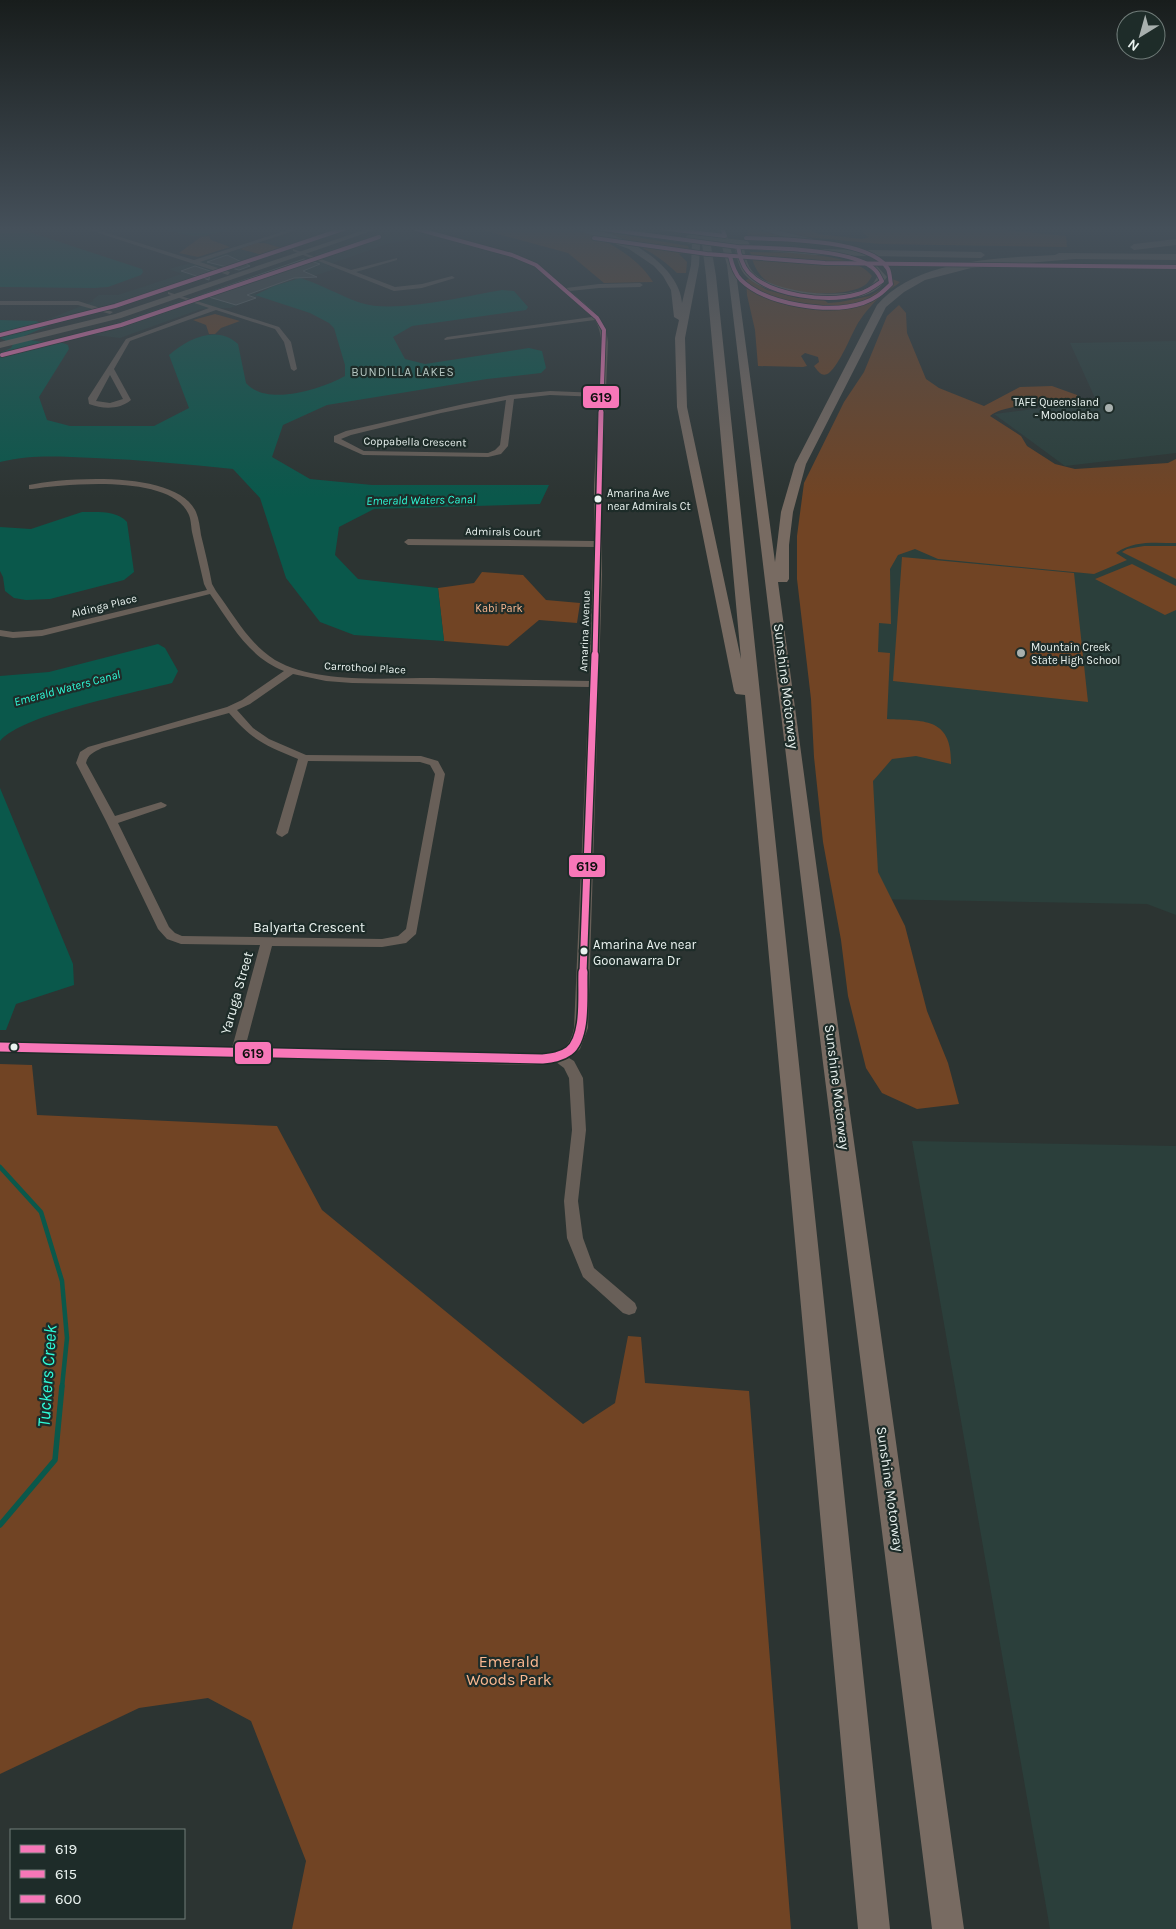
<svg xmlns="http://www.w3.org/2000/svg" width="1176" height="1929" viewBox="0 0 1176 1929" font-family="Karla,sans-serif">
  <style>
    .built { fill: #2b3f3b }
    .green { fill: #714424 }
    .water { fill: #0a584b }
    .lines { fill: none; stroke-linecap: round; stroke-linejoin: round }
    .stream-far1 { stroke: #0a584b; stroke-width: 4.5 }
    .stream { stroke: #0a584b; stroke-width: 5.5 }
    .building { fill: #454c4a; stroke: #696f6e }
    .minor { fill: #685f58; fill-rule: evenodd }
    .major { fill: #72675e; fill-rule: evenodd }
    .highway { fill: #786b62; fill-rule: evenodd }
    .highway-bridge { stroke: #786b62; stroke-width: 9 }
    .bus-1-far3-casing { stroke: #1e2c29; stroke-width: 5.5 }
    .bus-1-far2-casing { stroke: #1e2c29; stroke-width: 8 }
    .bus-1-far1-casing { stroke: #1e2c29; stroke-width: 10 }
    .bus-1-casing { stroke: #1e2c29; stroke-width: 12 }
    .bus-2-casing { stroke: #1e2c29; stroke-width: 5.5 }
    .bus-3-casing { stroke: #1e2c29; stroke-width: 5.5 }
    .bus-1-far3 { stroke: #f777b8; stroke-width: 4 }
    .bus-1-far2 { stroke: #f777b8; stroke-width: 5 }
    .bus-1-far1 { stroke: #f777b8; stroke-width: 7 }
    .bus-1 { stroke: #f777b8; stroke-width: 9 }
    .bus-2 { stroke: #f777b8; stroke-width: 4 }
    .bus-3 { stroke: #f777b8; stroke-width: 4 }
    .poi-dot { fill: #a8b0ae; stroke: #1e2c29; stroke-width: 2 }
    .bus-dot { fill: #eaf3f0; stroke: #1e2c29; stroke-width: 2 }
    .labels { text-anchor: middle; dominant-baseline: central; stroke-width: 4.5; stroke-linejoin: round; paint-order: stroke }
    .far-poi-label { font-size: 11px; fill: #eaf3f0; stroke: #1e2c29; text-anchor: end }
    .far-street-label { font-size: 11px; fill: #eaf3f0; stroke: #1e2c29 }
    .far-bus-label { font-size: 11px; fill: #eaf3f0; stroke: #1e2c29; text-anchor: start }
    .far-park-label { font-size: 11px; fill: #fbb890; stroke: #1e2c29 }
    .far-neighbourhood-label { font-size: 12px; letter-spacing: 1px; fill: #b5c6c1; stroke: #1e2c29 }
    .far-water-label { font-size: 12px; font-style: italic; fill: #2efbd8; stroke: #1e2c29 }
    .bus-label { font-size: 13px; fill: #eaf3f0; stroke: #1e2c29; text-anchor: start }
    .street-label { font-size: 14px; fill: #eaf3f0; stroke: #1e2c29 }
    .near-park-label { font-size: 16px; fill: #fbb890; stroke: #1e2c29 }
    .near-water-label { font-size: 18px; font-style: italic; fill: #2efbd8; stroke: #1e2c29 }
    .line-badge { stroke: #1e2c29; stroke-width: 2 }
    .pale-badge-label { font-size: 14px; text-anchor: middle; font-weight: bold; fill: #111 }
  </style>
  <rect width="100%" height="100%" fill="#2c3432"/>
  <path class="built" d="M311,228H342L282,248L264,243Z
    M395,228L422,235L402,242L390,243L327,265L336,269L303,279H294L274,286L256,293L255,295L259,297L230,308L201,309L120,338L84,334L389,229Z
    M240,249L262,255V257L68,321L52,325L44,321L94,301L92,300L99,295H118L182,274L169,269Z
    M1176,341V453L1065,466L994,414L1090,402L1095,398L1070,343Z
    M875,526L1176,530V915L1147,904L870,899Z
    M912,1141L1176,1146V1929H1050Z"/>
  <path class="green" d="M475,228C503,228 532,225 560,228C593,230 636,254 653,282L604,283L568,253Z
    M748,228H750L787,238L747,241Z
    M774,228H811L812,231L818,234L862,239L869,237L863,233L862,228H986L1066,236L1067,247L880,244L806,237Z
    M613,233L688,246L690,251L679,254L687,262L686,273H677C658,254 635,243 610,234Z
    M209,236L211,240L230,247L198,257L179,253L201,237Z
    M256,243H264L282,248L262,255L240,249Z
    M750,252C781,253 853,251 872,276C870,279 868,283 865,285C845,299 782,294 764,279C756,271 753,263 750,252Z
    M749,279L767,290L782,294L798,298L823,299L828,303L840,302L870,296L890,284L892,279L900,282C895,287 889,289 884,293C875,301 865,312 858,323C851,335 840,364 829,373C822,378 818,371 814,366L819,362L818,357L805,353L801,356L807,366L803,367L758,366L755,330L747,295L746,280Z
    M899,305L906,313L907,333L926,379L939,388L984,406L1020,387L1052,386L1077,395L1078,402C1057,403 1005,403 990,416L1021,436L1027,446L1055,464L1075,469L1168,463L1176,459V543C1155,543 1134,540 1116,553L1127,560L1094,574L938,559L915,549L898,555L890,569L891,624L879,623L878,652L890,653L887,719C924,721 952,717 951,764L916,756L892,759L873,781L878,872L905,926L927,1011L948,1063L959,1104L917,1109L882,1093L866,1068L848,996L841,940L823,842L814,757L811,699L797,579V536L804,483L844,402L864,372L887,316Z
    M215,314L240,321L221,328L215,334H209L206,325L193,320Z
    M1144,546H1176V579L1122,552L1127,549Z
    M902,557L1074,573L1088,702L893,681Z
    M1132,564L1176,586V610L1165,615L1095,579Z
    M482,572L523,575L546,600L580,603L577,623L539,620L508,646L444,641L438,588L474,583Z
    M0,1064L32,1065L37,1115L277,1126L322,1210L583,1424L615,1403L628,1336L641,1337L645,1383L749,1391L791,1929H292L306,1861L251,1721L208,1698L139,1708L0,1774Z"/>
  <path class="water" d="M0,228H17L142,269L143,272L141,275L108,287L94,288L0,287Z
    M160,228H234C199,239 195,238 160,228Z
    M300,278C321,284 340,296 361,303C395,314 465,296 502,290L514,291L528,307L526,310L412,326L393,337L405,359L425,364L529,348L542,351L546,368L541,373L487,379L327,405L283,425L272,457L310,479L372,485H549L540,504L374,509L339,527L335,555L358,579L438,588L444,641L354,635L320,622L286,578L260,498L233,469C187,464 141,460 95,458C59,457 36,454 0,462V353L11,348L13,344L0,338V320L36,321L48,326L24,336C36,346 53,338 68,345L69,349L39,397L47,420L70,426H154L189,408L169,355C187,339 217,324 238,344L246,383C267,407 322,389 345,376V365L334,328L329,323L310,313L255,295L274,286Z
    M82,512C97,512 117,510 127,522L134,572L124,580L50,599L26,600L14,598L5,591L3,577L0,571V527L31,529Z
    M158,644L165,648L178,671L172,683C134,693 23,714 0,741V676L49,672Z
    M0,788L73,964L74,985L16,1004L6,1030H0Z"/>
  <g class="lines">
    <path class="stream-far1" d="M0,1167L41,1212L62,1281L67,1338L62,1387"/>
    <path class="stream" d="M0,1525L55,1460L62,1386"/>
  </g>
  <path class="building" d="M227,255L250,266L239,270L207,262Z
    M304,259L320,264L303,271L317,277L294,278L247,295L256,298L236,305L202,295Z
    M195,266L210,271L209,280L181,271Z"/>
  <g class="lines">
    <path class="minor" d="M83,228H91L194,260L294,228H302L200,262L230,272L228,275Z
      M410,228H418L514,254L538,264L566,288L599,284L640,283L643,285L640,287L599,288L570,291C588,307 606,317 608,342L602,485V575L588,1028L580,1049L569,1058L574,1061L583,1078L586,1130L578,1201L583,1238L594,1268L635,1303L637,1308L635,1313L629,1315L623,1313L583,1277L567,1238L564,1201L572,1130L569,1078L564,1068L556,1062L533,1065L0,1052V1042L232,1048L260,945L181,944L167,939L158,929L106,821L76,763L80,752L88,747L227,707L242,700L284,671C248,657 231,624 210,594L42,636L13,638L0,636V630L13,632L42,630L207,590L204,584C200,567 196,549 192,532C191,526 191,518 188,513C169,474 67,484 32,489H29V485C66,477 178,470 196,512C199,519 200,528 201,535C205,551 209,568 212,584L216,591C234,615 249,644 275,660C317,684 385,678 433,678C485,679 537,680 589,681L594,547L408,545L404,542L408,539L594,541V485L599,397L550,395L514,399L508,446L501,454L488,457L363,455L334,442V436L346,431L464,404L510,395L550,391L599,393C600,370 607,341 595,320L445,340L444,339L447,337L592,317L534,266L510,256ZM506,400L500,445L495,450L488,453L364,451L341,439L351,435L441,413ZM293,674L326,681L352,683L589,687L574,1028C569,1053 556,1053 533,1055L245,1048L272,946L382,947L406,943L416,934L445,774L438,761L421,756L306,755L269,739L253,728L237,710L250,704ZM229,713C253,741 265,745 298,759L276,833L278,835L282,837L288,833L308,761L420,762L430,765L435,774L406,929L398,936L382,939L182,936L175,933L169,927L118,823L165,807L167,805L161,802L115,816L86,763C88,754 94,752 102,748Z
      M293,249L351,270L397,258V260L356,272L395,287L422,284L452,276L455,278L422,288L394,291L293,251Z
      M168,292L279,327L291,342L297,369L294,371L291,369L284,342L275,329L216,310L130,341L114,369L131,400C119,410 103,409 89,404L88,398L126,339L209,308L168,294ZM110,375L123,399L110,403L96,401Z
      M0,301H78L113,312L110,314L78,305H0Z"/>
    <path class="major" d="M370,228H380L121,318L0,348V342L115,314Z"/>
    <path class="highway" d="M572,228C610,224 679,261 682,303L691,265L692,244L605,231L601,228H618L691,240V229L698,231L700,245L699,265L685,338L687,407L741,659L706,276L700,228H708L716,276L890,1929H858L745,695L736,694L734,691L677,407L675,338L679,320L674,317L671,290L663,276L654,266L629,249Z
      M717,228H725L735,265L775,562L781,512L795,464L877,305C917,259 999,258 1055,255L1059,253L1176,254V260L1075,259L971,268L925,280L904,292L886,307L806,464L793,512L789,545V579L787,582H778L843,1063L964,1929H932L823,1063L727,265Z
      M756,228H768L826,242L822,245L790,239Z
      M1176,239V245L1134,250L1130,247L1134,244Z
      M738,240L741,241L743,245L815,249L981,252L985,255L981,258L815,255L744,249C746,257 747,265 752,271C770,293 847,301 870,286C873,284 875,280 877,277C871,266 859,263 848,260L847,258L851,255L876,265L887,277C884,281 881,287 877,289C852,309 766,299 745,275C738,267 736,254 734,243Z"/>
    <path class="highway-bridge" d="M690,239L745,245"/>
    <defs>
      <path id="bus-1-far3" d="M413,228L512,255L536,265L597,318L604,330L601,414
        M596,228L738,247
        M738,247C768,248 857,248 876,271C879,274 880,278 882,281C875,286 867,292 858,294C828,303 770,296 748,272C742,265 740,256 738,247Z"/>
      <path id="bus-1-far2" d="M595,656L601,412"/>
      <path id="bus-1-far1" d="M583,973L595,655"/>
      <path id="bus-1" d="M0,1047L542,1059C551,1058 561,1057 569,1051C587,1037 582,993 583,972"/>
      <path id="bus-2" d="M594,238L707,254L825,263L1176,267
        M2,355L121,325L379,237"/>
      <path id="bus-3" d="M660,228L725,236L723,231
        M730,256C732,265 735,274 741,280C767,305 830,314 863,303C875,299 882,293 891,284C890,280 890,273 888,269C872,239 777,239 746,238
        M0,335L115,306L346,228"/>
    </defs>
    <use href="#bus-1-far3" class="bus-1-far3-casing"/>
    <use href="#bus-1-far2" class="bus-1-far2-casing"/>
    <use href="#bus-1-far1" class="bus-1-far1-casing"/>
    <use href="#bus-1" class="bus-1-casing"/>
    <use href="#bus-2" class="bus-2-casing"/>
    <use href="#bus-3" class="bus-3-casing"/>
    <use href="#bus-1-far3" class="bus-1-far3"/>
    <use href="#bus-1-far2" class="bus-1-far2"/>
    <use href="#bus-1-far1" class="bus-1-far1"/>
    <use href="#bus-1" class="bus-1"/>
    <use href="#bus-2" class="bus-2"/>
    <use href="#bus-3" class="bus-3"/>
  </g>
  <linearGradient id="sky" x2="0" y2="1"><stop stop-color="#181d1c"/><stop offset="0.46" stop-color="#45505a"/><stop offset="1" stop-color="#45505a" stop-opacity="0"/></linearGradient>
  <rect width="1176" height="498" fill="url(#sky)"/>
  <g class="poi-dot">
    <circle cx="1109" cy="408" r="5"/>
    <circle cx="1021" cy="653" r="5"/>
  </g>
  <g class="bus-dot">
    <circle cx="598" cy="499" r="4.5"/>
    <circle cx="584" cy="951" r="4.5"/>
    <circle cx="14" cy="1047" r="4.5"/>
  </g>
  <g class="labels">
    <g class="far-poi-label">
      <text x="1099" y="402">TAFE Queensland<tspan x="1099" dy="13">- Mooloolaba</tspan></text>
      <text x="1031" y="647" text-anchor="start">Mountain Creek<tspan x="1031" dy="13">State High School</tspan></text>
    </g>
    <g class="far-street-label">
      <text transform="translate(415 442) rotate(1)">Coppabella Crescent</text>
      <text transform="translate(503 532) rotate(1)">Admirals Court</text>
      <text transform="translate(104 606) rotate(-14)">Aldinga Place</text>
      <text transform="translate(585 631) rotate(-88)">Amarina Avenue</text>
      <text transform="translate(365 668) rotate(3)">Carrothool Place</text>
    </g>
    <g class="far-bus-label">
      <text x="607" y="493">Amarina Ave<tspan x="607" dy="13">near Admirals Ct</tspan></text>
    </g>
    <g class="far-park-label">
      <text x="499" y="608">Kabi Park</text>
    </g>
    <g class="far-neighbourhood-label">
      <text x="403" y="372">BUNDILLA LAKES</text>
    </g>
    <g class="far-water-label">
      <text transform="translate(421 500) rotate(-1)">Emerald Waters Canal</text>
      <text transform="translate(67 688) rotate(-15)">Emerald Waters Canal</text>
    </g>
    <g class="bus-label">
      <text x="593" y="944">Amarina Ave near<tspan x="593" dy="16">Goonawarra Dr</tspan></text>
    </g>
    <g class="street-label">
      <text transform="translate(786 686) rotate(83)">Sunshine Motorway</text>
      <text x="309" y="927">Balyarta Crescent</text>
      <text transform="translate(237 993) rotate(-74)">Yaruga Street</text>
      <text transform="translate(837 1087) rotate(83)">Sunshine Motorway</text>
      <text transform="translate(890 1489) rotate(82)">Sunshine Motorway</text>
    </g>
    <g class="near-park-label">
      <text x="509" y="1661">Emerald<tspan x="509" dy="18">Woods Park</tspan></text>
    </g>
    <g class="near-water-label">
      <text transform="translate(47 1376) rotate(-86)">Tuckers Creek</text>
    </g>
  </g>
  <g class="line-badge">
    <rect x="582" y="385" width="38" height="24" rx="5" fill="#f777b8"/>
    <rect x="568" y="854" width="38" height="24" rx="5" fill="#f777b8"/>
    <rect x="234" y="1041" width="38" height="24" rx="5" fill="#f777b8"/>
  </g>
  <g class="pale-badge-label">
    <text x="601" y="402">619</text>
    <text x="587" y="871">619</text>
    <text x="253" y="1058">619</text>
  </g>
  <rect x="10" y="1829" width="175" height="90" fill="#1e2c29" stroke="#707c79"/>
  <rect x="20" y="1845" width="25" height="8" fill="#f777b8" stroke="#707c79"/>
  <text x="55" y="1854" font-size="15" fill="#eaf3f0">619</text>
  <rect x="20" y="1870" width="25" height="8" fill="#f777b8" stroke="#707c79"/>
  <text x="55" y="1879" font-size="15" fill="#eaf3f0">615</text>
  <rect x="20" y="1895" width="25" height="8" fill="#f777b8" stroke="#707c79"/>
  <text x="55" y="1904" font-size="15" fill="#eaf3f0">600</text>
  <g transform="translate(1141 35) rotate(217)"><circle r="24" fill="#1e2c29" stroke="#707c79"/>
  <path d="M0-4L9 19L0 12L-9 19Z" fill="#a8b0ae"/>
  <text y="-8" font-size="14" font-weight="bold" text-anchor="middle" fill="#eaf3f0">N</text>
  </g>
</svg>
